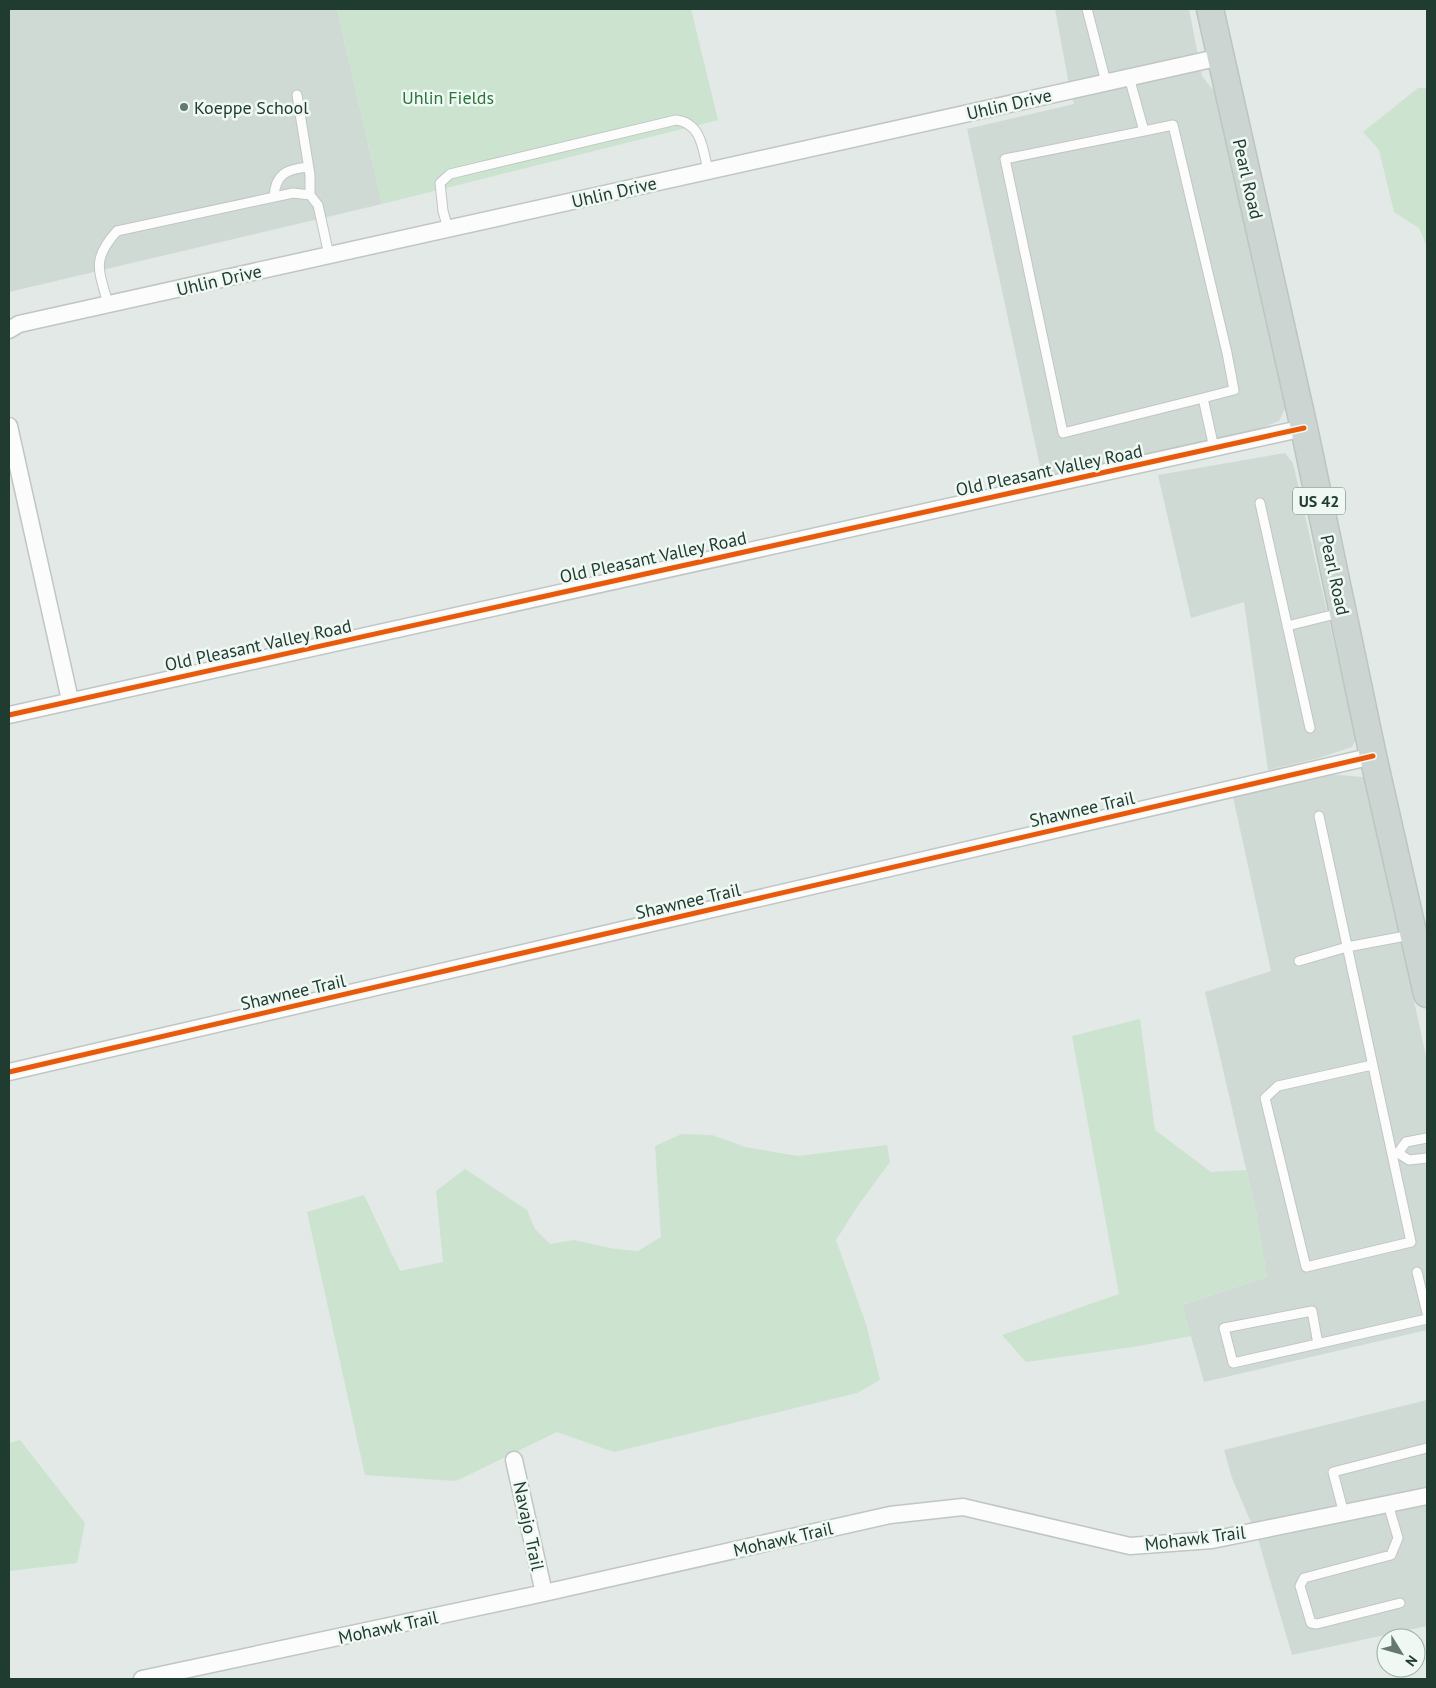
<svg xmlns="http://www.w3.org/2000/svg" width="1436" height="1688" viewBox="0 0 1436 1688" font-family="'PT Sans',sans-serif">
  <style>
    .built { fill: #d0dad5 }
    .green { fill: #cbe3cf }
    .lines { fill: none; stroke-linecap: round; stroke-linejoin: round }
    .service-casing { stroke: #c0c6c3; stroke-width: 11 }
    .minor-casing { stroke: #c0c6c3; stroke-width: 19 }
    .primary-casing { stroke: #bbc5c1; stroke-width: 29 }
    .service { stroke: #fbfcfb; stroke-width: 9 }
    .minor { stroke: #fbfcfb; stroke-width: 16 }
    .primary { stroke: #ccd5d2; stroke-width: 26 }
    .cycleway-casing { stroke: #f0f8f3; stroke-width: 8 }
    .cycleway { stroke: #e8590c; stroke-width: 5 }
    .poi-dot { fill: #647970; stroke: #f0f8f3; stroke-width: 2 }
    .labels { text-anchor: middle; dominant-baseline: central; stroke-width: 5; stroke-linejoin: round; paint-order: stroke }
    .shield { fill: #f0f8f3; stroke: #5e746b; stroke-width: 1 }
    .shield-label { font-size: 16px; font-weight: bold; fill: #203c31 }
    .park-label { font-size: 18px; fill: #29753b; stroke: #f0f8f3 }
    .street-label { font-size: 18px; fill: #203c31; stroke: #f0f8f3 }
    .poi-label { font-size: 18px; fill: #203c31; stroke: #f0f8f3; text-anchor: start }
  </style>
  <rect width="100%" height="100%" fill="#e3e9e6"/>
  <path class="built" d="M9,9H337L382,204L9,292Z
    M1055,9H1189L1202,76L1214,91L1285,409L1279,421L1252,432L1154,464L1046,494L967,129L1074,104L1069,85Z
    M1285,453L1293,463L1356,739L1352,747L1319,758L1268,770L1244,602L1191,618L1158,475Z
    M1327,774L1363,777L1371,800L1427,1061V1330L1204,1382L1182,1305L1267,1277L1256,1212L1205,992L1271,971L1233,797Z
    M1427,1400V1626L1292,1655L1258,1539L1232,1478L1224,1450Z"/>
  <path class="green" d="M337,9H691L718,120L382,204Z
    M1418,88H1427V247L1419,228L1394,212L1379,150L1363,132Z
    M1140,1019L1155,1130L1211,1172L1246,1170L1256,1212L1267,1277L1182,1305L1191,1336L1133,1347L1026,1362L1002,1335L1119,1294L1072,1036Z
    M682,1134L712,1135L745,1147L798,1156L887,1145L890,1162L859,1204L836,1240L866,1324L880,1380L857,1393L614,1452L557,1432L456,1481L365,1475L307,1212L364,1195L400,1271L443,1262L436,1191L465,1169L527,1210L535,1229L550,1244L574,1240L615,1249L638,1251L661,1237L655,1146Z
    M20,1440L85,1523L77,1563L9,1571V1443Z"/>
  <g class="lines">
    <defs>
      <path id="service" d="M1087,9L1106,82
        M1129,77L1144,131L1005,159L1063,433L1203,398L1214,448
        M297,95L310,175V195
        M1144,131L1173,125L1227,353L1234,390L1203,398
        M274,197C275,174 287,169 308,167
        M448,229L443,211L440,183L450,174L676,120C702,123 703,150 708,171
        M108,304C99,270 91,260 117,231L293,193L310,195L318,205L329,255
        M1260,503L1310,728
        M1287,626L1340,613
        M1319,816L1411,1242L1306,1267L1265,1098L1278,1086L1372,1065
        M1299,961L1347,947L1411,935
        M1427,1138L1406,1142L1398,1153L1409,1160L1427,1158
        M1417,1272L1427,1313
        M1318,1344L1312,1311L1224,1328L1233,1363L1427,1319
        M1388,1504L1398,1538L1391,1555L1304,1578L1300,1586L1311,1623L1317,1624L1400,1603
        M1344,1514L1333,1472L1427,1448"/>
      <path id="minor" d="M9,330L19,324L1221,57
        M9,426L70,700
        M9,715L1304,428
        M9,1072L1373,756
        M514,1460L544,1593
        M142,1679L544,1593L890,1515L963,1507L1130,1546L1212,1540L1427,1496"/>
      <path id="primary" d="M1210,9L1304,428L1373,756L1427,994"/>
    </defs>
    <use href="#service" class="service-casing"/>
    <use href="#minor" class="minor-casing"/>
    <use href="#primary" class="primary-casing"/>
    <use href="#service" class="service"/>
    <use href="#minor" class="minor"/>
    <use href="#primary" class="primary"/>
    <defs>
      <path id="cycleway" d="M9,715L1304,428
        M9,1072L1373,756"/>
    </defs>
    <use href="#cycleway" class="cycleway-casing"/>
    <use href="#cycleway" class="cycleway"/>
  </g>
  <circle class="poi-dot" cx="184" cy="107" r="5"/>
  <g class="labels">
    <rect class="shield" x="1293" y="487.5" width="52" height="27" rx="4"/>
    <g class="shield-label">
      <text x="1319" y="501">US 42</text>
    </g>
    <g class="park-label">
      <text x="448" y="97">Uhlin Fields</text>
    </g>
    <g class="street-label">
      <text transform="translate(1009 104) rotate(-13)">Uhlin Drive</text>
      <text transform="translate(1248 179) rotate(77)">Pearl Road</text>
      <text transform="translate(614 192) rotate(-13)">Uhlin Drive</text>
      <text transform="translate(219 280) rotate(-13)">Uhlin Drive</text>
      <text transform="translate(1049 470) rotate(-12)">Old Pleasant Valley Road</text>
      <text transform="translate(653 557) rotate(-12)">Old Pleasant Valley Road</text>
      <text transform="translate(1335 575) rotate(78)">Pearl Road</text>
      <text transform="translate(258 645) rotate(-12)">Old Pleasant Valley Road</text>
      <text transform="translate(1082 809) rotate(-13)">Shawnee Trail</text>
      <text transform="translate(688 901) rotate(-13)">Shawnee Trail</text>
      <text transform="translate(293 992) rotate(-13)">Shawnee Trail</text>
      <text transform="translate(529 1526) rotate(78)">Navajo Trail</text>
      <text transform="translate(1195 1538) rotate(-7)">Mohawk Trail</text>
      <text transform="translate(783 1539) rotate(-13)">Mohawk Trail</text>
      <text transform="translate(388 1627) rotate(-12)">Mohawk Trail</text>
    </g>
    <g class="poi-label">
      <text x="194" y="107">Koeppe School</text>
    </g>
  </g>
  <rect width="1436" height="1688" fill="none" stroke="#203c31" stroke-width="20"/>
  <g transform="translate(1401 1653) rotate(127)"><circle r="24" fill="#f0f8f3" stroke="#9dada5"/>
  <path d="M0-4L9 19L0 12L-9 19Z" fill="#647970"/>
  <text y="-8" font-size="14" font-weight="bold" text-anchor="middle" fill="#203c31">N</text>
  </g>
</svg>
